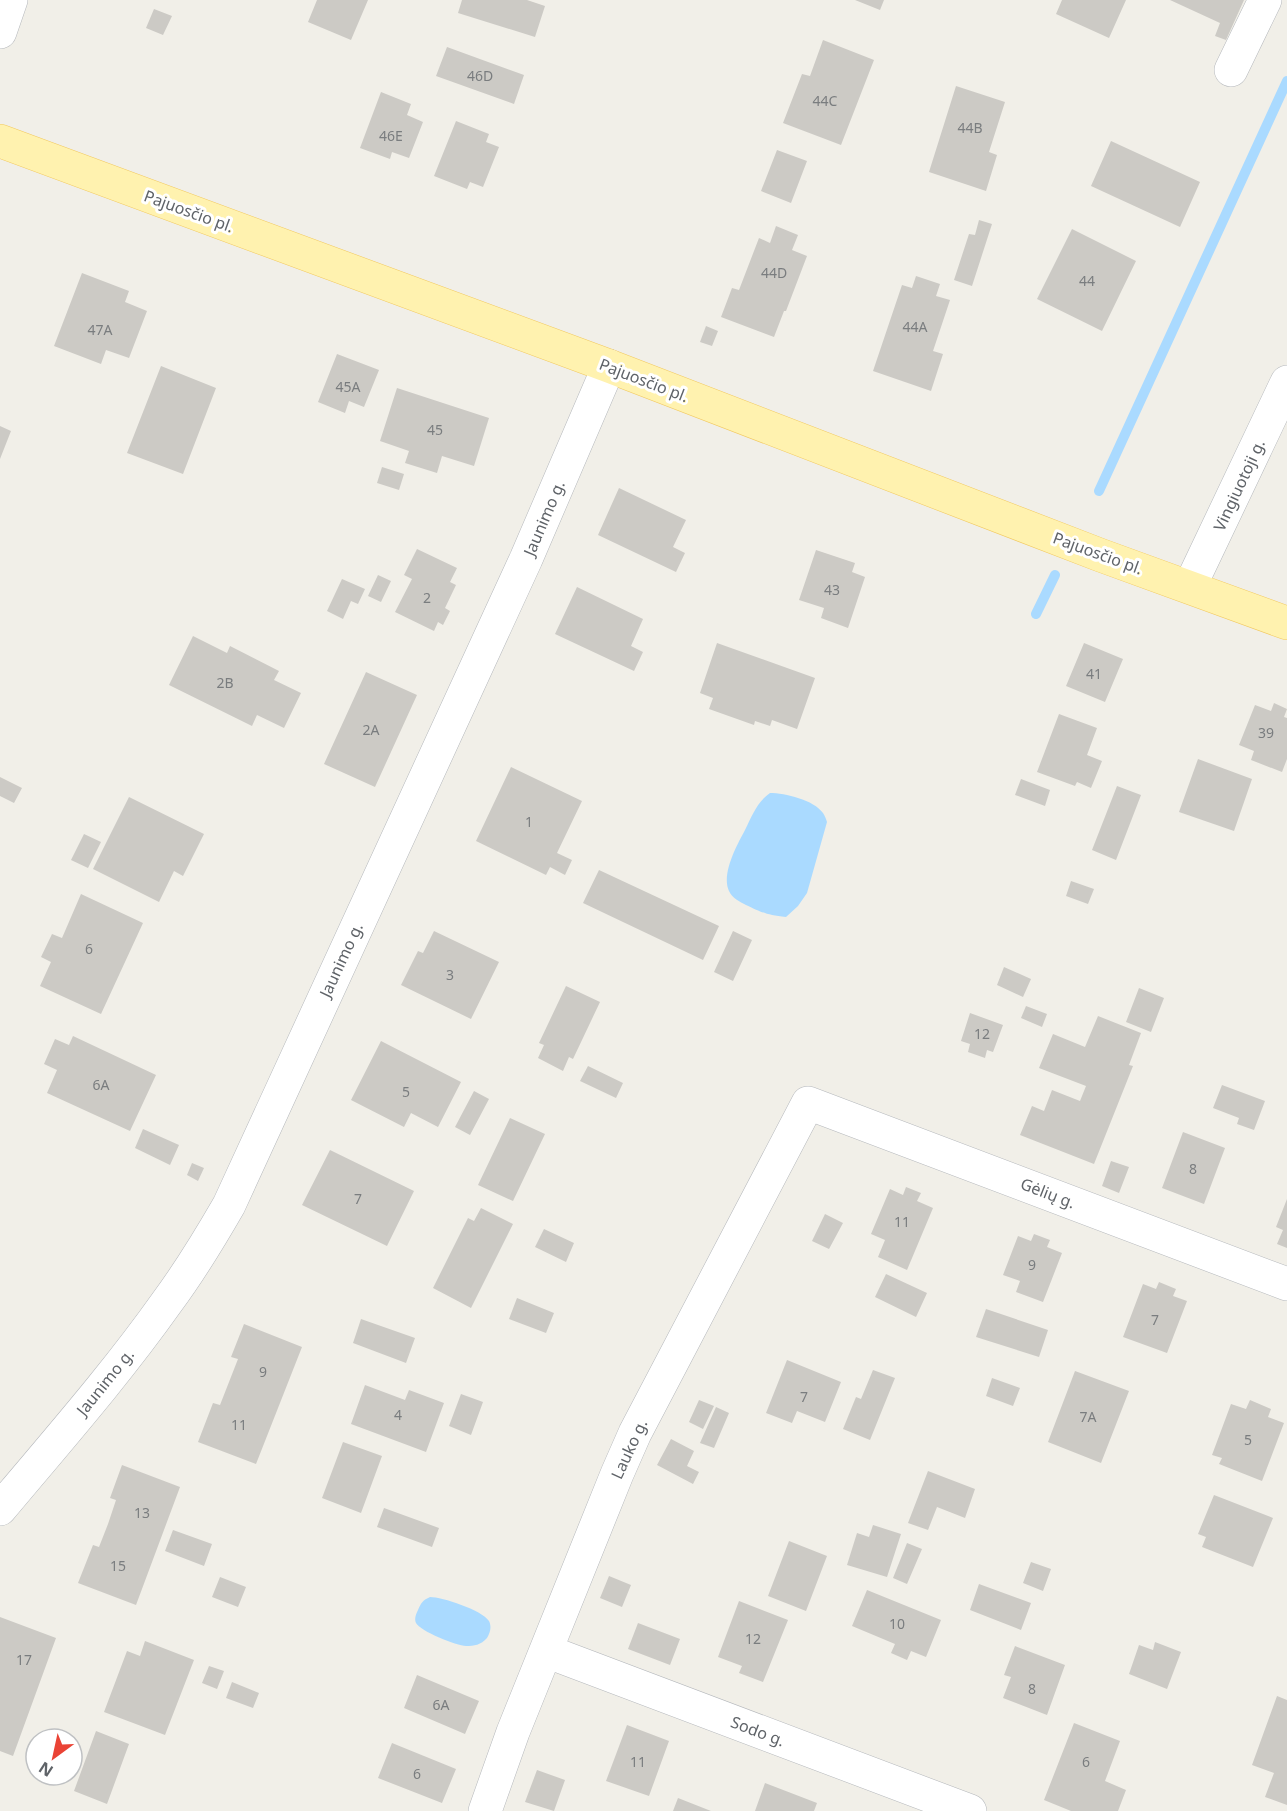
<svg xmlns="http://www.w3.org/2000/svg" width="1287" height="1811" viewBox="0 0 1287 1811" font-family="'Noto Sans',sans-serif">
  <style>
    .water { fill: #aadaff }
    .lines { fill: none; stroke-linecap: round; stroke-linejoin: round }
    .stream { stroke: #aadaff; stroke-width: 10 }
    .building { fill: #cccac5 }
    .minor-casing { stroke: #b5b8bc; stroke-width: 34 }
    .major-casing { stroke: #f2c960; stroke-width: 34 }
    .minor { stroke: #fff; stroke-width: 33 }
    .major { stroke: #fff2af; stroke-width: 33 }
    .labels { text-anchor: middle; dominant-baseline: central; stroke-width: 6; stroke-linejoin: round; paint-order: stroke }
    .number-label { font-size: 14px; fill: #7a7d7f }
    .street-label { font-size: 16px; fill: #5f6368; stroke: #fff }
  </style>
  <rect width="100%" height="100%" fill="#f1efe8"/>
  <path class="water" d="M770,793C785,793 814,800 823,813C825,816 826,819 827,822L807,893L798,906L786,917C767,915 763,913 746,905C740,902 732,898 729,891C721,874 737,845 745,830C752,816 757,802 770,793Z
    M430,1597C442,1597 482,1610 489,1621C492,1627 490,1633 487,1638C481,1645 474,1646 466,1646C457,1646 420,1631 416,1623C414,1619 416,1614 418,1610C421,1603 423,1600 430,1597Z"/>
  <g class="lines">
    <path class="stream" d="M1099,491L1287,81
      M1036,614L1055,575"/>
  </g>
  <path class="building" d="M317,0H368L351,40L308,22Z
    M462,0H527L545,6L535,37L458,13Z
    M855,0H884L880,10Z
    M1062,0H1126L1109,38L1056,14Z
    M1170,0H1244L1226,40L1215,36L1220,23Z
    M154,9L172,16L163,35L146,28Z
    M823,40L874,60L841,145L783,123L802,74L810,76Z
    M447,47L524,75L514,104L436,76Z
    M956,86L1005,102L989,152L997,155L986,191L929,172Z
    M381,92L411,104L407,115L423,122L409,158L392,152L390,159L360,148Z
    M456,121L489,134L486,142L499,147L483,187L470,182L467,189L434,176Z
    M1111,141L1200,182L1180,227L1091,186Z
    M777,150L807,161L791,203L761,191Z
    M979,220L992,224L972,286L954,280L969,234L975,235Z
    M776,226L798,235L792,250L807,256L786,311H784L774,337L721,317L732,288L739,290L759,238L770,243Z
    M1072,229L1136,261L1102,331L1037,299Z
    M82,273L129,291L125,302L147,311L129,358L106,350L101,364L54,346Z
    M916,276L940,284L936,296L950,300L933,351L943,354L931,391L873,371L902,285L912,288Z
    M706,326L718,331L712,346L700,342Z
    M337,354L379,370L364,407L349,401L345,413L318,402Z
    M161,366L216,388L183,474L127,453Z
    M397,388L489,418L474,466L442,456L437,473L405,463L409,451L380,441Z
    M0,426L11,431L0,459Z
    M382,467L404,474L399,490L377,483Z
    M619,488L686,520L673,547L685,553L676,572L598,535Z
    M417,549L457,568L450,582L456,585L445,608L450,611L443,625L438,622L434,631L395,612L412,579L404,575Z
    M816,550L855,563L852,572L865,577L848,628L821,618L824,608L799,600Z
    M378,575L391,581L381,602L368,596Z
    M342,579L365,589L358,604L351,601L343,619L327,611Z
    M577,587L643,619L631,646L643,652L634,671L555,634Z
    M193,636L227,653L230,646L279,671L274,680L301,693L284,728L257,715L252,726L169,685Z
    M717,643L815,678L797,729L772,720L770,726L755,721L754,725L709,709L713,698L700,693Z
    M1084,643L1123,659L1105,702L1066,686Z
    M366,672L417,695L375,787L324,764Z
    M1274,703L1287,709L1284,717L1287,718V759L1282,772L1251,760L1254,751L1239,745L1255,705L1271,711Z
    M1059,714L1097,728L1087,755L1102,761L1091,788L1077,782L1075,786L1037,772Z
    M1198,759L1252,779L1234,831L1179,812Z
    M511,767L582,801L557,853L572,860L565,875L550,867L546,875L476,841Z
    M0,777L22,788L14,803L0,796Z
    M1021,779L1050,790L1045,806L1015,795Z
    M1117,786L1141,795L1116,860L1092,850Z
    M129,797L204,834L183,876L174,871L159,902L93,869Z
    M84,834L101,842L88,868L71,860Z
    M599,870L719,926L703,960L583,903Z
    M1071,881L1094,889L1088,904L1066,896Z
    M81,894L143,923L101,1014L40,986L51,962L41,957L52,934L62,938Z
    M434,931L499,962L471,1019L401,985L418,951L423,953Z
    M733,931L752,940L733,981L714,972Z
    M1004,967L1031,979L1023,997L997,985Z
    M566,986L600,1002L573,1059L569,1057L563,1071L538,1058L544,1045L539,1043Z
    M1139,988L1164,998L1151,1032L1126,1022Z
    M1026,1006L1047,1014L1042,1027L1021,1018Z
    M970,1013L1003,1025L993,1052L987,1050L985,1058L968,1052L970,1044L961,1041Z
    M1098,1016L1141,1033L1129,1065L1133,1066L1094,1164L1020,1135L1032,1106L1044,1111L1052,1090L1080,1101L1086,1086L1039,1068L1053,1034L1085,1047Z
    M73,1036L156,1075L130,1131L47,1093L57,1070L44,1064L55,1039L69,1045Z
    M381,1041L461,1082L438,1127L411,1113L404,1127L351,1100Z
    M588,1066L623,1083L616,1098L580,1081Z
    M1222,1085L1265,1101L1254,1130L1237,1124L1239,1118L1213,1108Z
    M474,1091L489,1099L470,1135L455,1127Z
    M510,1118L545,1134L513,1201L478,1185Z
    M143,1129L179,1145L170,1165L135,1148Z
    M1183,1132L1225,1148L1204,1204L1162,1188Z
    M330,1150L414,1191L387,1246L302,1205Z
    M1111,1161L1129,1167L1119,1193L1102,1186Z
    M192,1163L204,1168L198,1181L187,1175Z
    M906,1187L921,1193L917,1201L933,1208L907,1270L878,1257L885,1240L871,1234L890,1189L903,1195Z
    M1287,1199V1248L1277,1244L1283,1230L1276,1227Z
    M481,1208L513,1224L471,1308L433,1288L468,1218L474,1221Z
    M825,1214L843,1223L829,1249L812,1241Z
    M544,1229L574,1243L566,1262L535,1247Z
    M1034,1234L1050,1240L1047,1247L1062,1253L1043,1302L1016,1292L1020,1281L1003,1275L1018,1236L1031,1241Z
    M886,1274L927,1293L916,1317L875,1297Z
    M1159,1282L1176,1289L1173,1296L1187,1301L1167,1353L1123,1337L1143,1284L1156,1289Z
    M517,1298L554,1313L546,1333L509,1319Z
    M986,1309L1048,1330L1039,1357L976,1337Z
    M361,1319L415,1338L406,1363L353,1343Z
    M244,1324L302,1347L256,1464L198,1442L213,1403L220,1405L238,1359L231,1357Z
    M787,1360L841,1382L825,1422L797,1411L792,1423L766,1413Z
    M873,1370L895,1378L870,1440L843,1429L856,1397L861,1399Z
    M1075,1371L1129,1391L1101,1463L1048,1442Z
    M992,1378L1020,1388L1013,1406L986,1396Z
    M365,1385L405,1400L409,1390L444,1403L426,1452L351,1424Z
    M461,1394L483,1402L471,1435L449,1426Z
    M699,1400L714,1406L703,1429L689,1422Z
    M1250,1400L1271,1409L1268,1417L1284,1423L1262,1481L1219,1464L1222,1458L1212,1455L1231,1404L1246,1409Z
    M716,1407L729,1413L714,1448L700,1443Z
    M671,1439L694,1451L687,1466L699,1472L693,1484L657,1465Z
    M343,1442L382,1456L361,1513L322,1498Z
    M122,1465L180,1487L136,1605L78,1583L93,1545L99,1547L108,1524L116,1500L110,1498Z
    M928,1471L975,1489L965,1518L937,1507L928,1530L908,1523Z
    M1214,1495L1273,1518L1253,1567L1202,1547L1206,1537L1198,1534Z
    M384,1508L439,1528L432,1547L377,1527Z
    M873,1525L901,1534L887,1577L847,1565L857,1533L869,1537Z
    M173,1530L212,1544L204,1566L165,1551Z
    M789,1541L827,1556L806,1611L768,1596Z
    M907,1543L922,1549L907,1584L893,1578Z
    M1031,1562L1051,1569L1043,1591L1023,1583Z
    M609,1576L631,1585L622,1607L600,1598Z
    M220,1577L246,1587L238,1607L212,1597Z
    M979,1584L1031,1603L1021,1630L970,1610Z
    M867,1590L941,1620L926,1657L911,1651L907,1660L891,1653L895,1644L852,1626Z
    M739,1601L788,1620L763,1682L739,1673L742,1666L718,1657Z
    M0,1617L56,1638L13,1756L0,1751Z
    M638,1623L680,1639L670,1665L628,1649Z
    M145,1641L194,1660L165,1735L104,1712L127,1651L140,1656Z
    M1155,1642L1181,1652L1167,1689L1129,1674L1139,1645L1153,1650Z
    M1015,1646L1065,1665L1047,1715L1003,1698L1011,1677L1004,1675Z
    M209,1666L224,1671L217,1689L202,1683Z
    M417,1675L479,1701L465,1734L404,1708Z
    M232,1682L259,1693L253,1708L226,1698Z
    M1277,1696L1287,1700V1805L1265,1797L1274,1773L1252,1765Z
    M1074,1723L1120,1741L1105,1781L1126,1790L1118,1811H1071L1044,1800Z
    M627,1725L669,1741L649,1796L606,1781Z
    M96,1731L129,1744L107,1804L74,1791Z
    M392,1743L456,1769L442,1803L378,1778Z
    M537,1770L565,1780L554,1811L525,1802Z
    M765,1783L817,1803L814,1811H755Z
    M678,1798L711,1811H673Z"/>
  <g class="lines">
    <defs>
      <path id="minor" d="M0,32L11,0
        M1231,70L1265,0
        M1190,586L1287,382
        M0,1509C57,1441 116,1374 167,1302C190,1271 210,1238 229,1205L526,559L609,366
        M546,1651L970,1811
        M485,1811L513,1732L617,1474L635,1433L808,1103L1287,1284"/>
      <path id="major" d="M0,141L609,366L1100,555L1287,623"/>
    </defs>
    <use href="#minor" class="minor-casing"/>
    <use href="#major" class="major-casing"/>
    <use href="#minor" class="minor"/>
    <use href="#major" class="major"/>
  </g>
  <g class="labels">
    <g class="number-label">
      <text x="480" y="75">46D</text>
      <text x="825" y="100">44C</text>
      <text x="970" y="127">44B</text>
      <text x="391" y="135">46E</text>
      <text x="774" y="272">44D</text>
      <text x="1087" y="280">44</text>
      <text x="915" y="326">44A</text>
      <text x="100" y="329">47A</text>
      <text x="348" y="386">45A</text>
      <text x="435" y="429">45</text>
      <text x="832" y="589">43</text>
      <text x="427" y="597">2</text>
      <text x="1094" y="673">41</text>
      <text x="225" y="682">2B</text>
      <text x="371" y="729">2A</text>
      <text x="1266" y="732">39</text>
      <text x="529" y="821">1</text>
      <text x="89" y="948">6</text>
      <text x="450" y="974">3</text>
      <text x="982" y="1033">12</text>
      <text x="101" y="1084">6A</text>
      <text x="406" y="1091">5</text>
      <text x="1193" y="1168">8</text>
      <text x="358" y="1198">7</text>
      <text x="902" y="1221">11</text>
      <text x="1032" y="1264">9</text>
      <text x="1155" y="1319">7</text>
      <text x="263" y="1371">9</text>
      <text x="804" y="1396">7</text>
      <text x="398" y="1414">4</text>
      <text x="1088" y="1416">7A</text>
      <text x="239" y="1424">11</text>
      <text x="1248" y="1439">5</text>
      <text x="142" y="1512">13</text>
      <text x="118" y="1565">15</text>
      <text x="897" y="1623">10</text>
      <text x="753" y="1638">12</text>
      <text x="24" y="1659">17</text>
      <text x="1032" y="1688">8</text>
      <text x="441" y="1704">6A</text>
      <text x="638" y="1761">11</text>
      <text x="1086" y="1761">6</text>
      <text x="417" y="1773">6</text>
    </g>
    <g class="street-label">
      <text transform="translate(189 211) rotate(20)">Pajuosčio pl.</text>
      <text transform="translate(644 380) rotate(21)">Pajuosčio pl.</text>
      <text transform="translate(1239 485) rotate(-65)">Vingiuotoji g.</text>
      <text transform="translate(544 518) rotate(-67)">Jaunimo g.</text>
      <text transform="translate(1098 553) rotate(20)">Pajuosčio pl.</text>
      <text transform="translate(341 960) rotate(-65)">Jaunimo g.</text>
      <text transform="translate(1048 1193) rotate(21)">Gėlių g.</text>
      <text transform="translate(105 1382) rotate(-51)">Jaunimo g.</text>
      <text transform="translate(629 1449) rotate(-65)">Lauko g.</text>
      <text transform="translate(758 1731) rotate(21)">Sodo g.</text>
    </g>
  </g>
  <g transform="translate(54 1757) rotate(213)"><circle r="28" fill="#ffffff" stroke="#bfc1c3" stroke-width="1.5"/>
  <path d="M0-4.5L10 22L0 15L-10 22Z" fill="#ea4335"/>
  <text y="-9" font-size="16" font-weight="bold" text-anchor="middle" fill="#5f6368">N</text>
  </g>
</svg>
